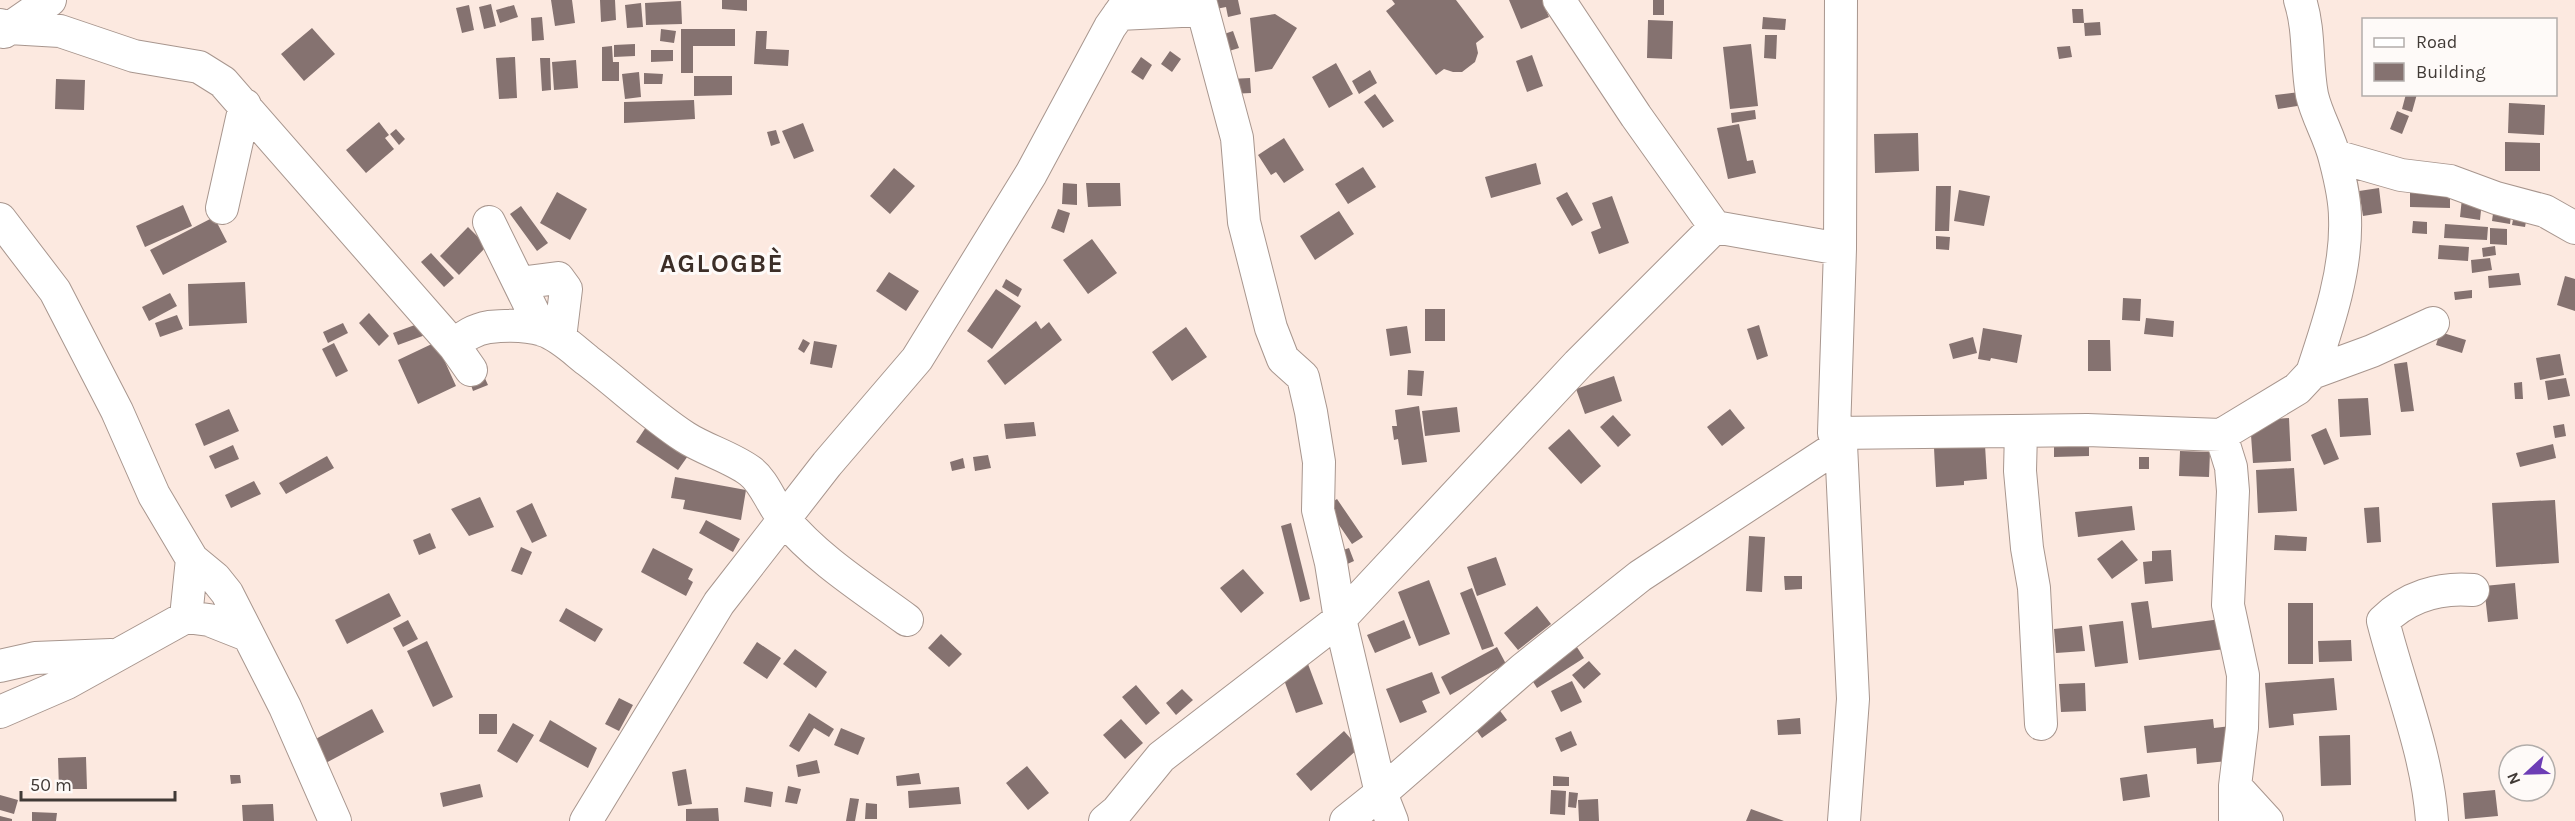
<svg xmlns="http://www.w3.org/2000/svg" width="2575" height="821" viewBox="0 0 2575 821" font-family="Karla,sans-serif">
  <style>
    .building { fill: #857270 }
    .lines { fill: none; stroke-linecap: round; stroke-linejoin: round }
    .minor-casing { stroke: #a8968e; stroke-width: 34 }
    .minor { stroke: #fff; stroke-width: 32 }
    .labels { text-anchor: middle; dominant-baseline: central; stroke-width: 6; stroke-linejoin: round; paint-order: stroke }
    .district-label { font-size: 26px; font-weight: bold; letter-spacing: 1.5px; fill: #3c2e27; stroke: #fefaf8 }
  </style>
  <rect width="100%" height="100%" fill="#fce9e0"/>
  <path class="building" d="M551,0H572L575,23L555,26Z
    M600,0H615L616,20L601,22Z
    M722,0H747V11L722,9Z
    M1208,0H1238L1241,14L1228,17L1226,7L1211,10Z
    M1392,0H1456L1484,37L1476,43L1478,53L1475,62L1462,72H1453L1444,69L1436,75L1386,11L1395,4Z
    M1509,0H1542L1549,17L1521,29Z
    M1653,0H1664V15H1653Z
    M681,1L682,24L646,25L645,3Z
    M641,3L643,27L627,28L625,5Z
    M491,4L496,26L484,29L479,7Z
    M469,5L474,30L462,33L456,8Z
    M514,5L518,17L500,23L496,10Z
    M2072,9H2083L2084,23L2100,22L2101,35L2085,36L2084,23H2073Z
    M1275,14L1297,28L1272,69L1255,72L1250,18Z
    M542,17L544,40L532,41L531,18Z
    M1763,17L1786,19L1785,30L1762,29Z
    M1648,20L1673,21L1672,59L1647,58Z
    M312,28L335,54L304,81L281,54Z
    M661,29L676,31L674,43L660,41Z
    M681,29H735V46H693V73H681Z
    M756,31H767L766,49L789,50L788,66L754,64Z
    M1233,31L1239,48L1229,51L1224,34Z
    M1765,35H1777L1776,59L1764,58Z
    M635,44V56L614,57V45Z
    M1751,44L1758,106L1730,109L1723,47Z
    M612,46L613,62H619V81H602V47Z
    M2070,46L2072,57L2059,59L2057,47Z
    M651,50H673V61L651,62Z
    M1170,51L1181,59L1172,72L1161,64Z
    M1532,55L1543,86L1527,92L1516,61Z
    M515,57L517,98L499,99L496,58Z
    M1141,57L1152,65L1143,80L1131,72Z
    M540,58H550L551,90L542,91Z
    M576,60L578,88L554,90L552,62Z
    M1336,63L1353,94L1329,108L1312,77Z
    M1370,70L1377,83L1359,94L1352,81Z
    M639,72L641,97L625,99L622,74Z
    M644,73L663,74L662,84H644Z
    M694,76H732V95L694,96Z
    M1250,78L1251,93L1230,94V79Z
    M56,79L85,80L84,110L55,109Z
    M2307,91L2310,104L2278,109L2275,95Z
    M1375,94L1394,121L1383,128L1364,102Z
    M2406,94H2417L2412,112L2402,109Z
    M694,100L695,119L624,123V102Z
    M2509,103L2545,105L2544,135L2508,133Z
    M1755,110L1756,119L1732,123L1731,113Z
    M2397,111L2409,116L2402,134L2390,129Z
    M379,122L389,135L385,138L394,149L366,173L346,150Z
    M803,123L814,151L794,159L782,131Z
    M1739,124L1747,161L1753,160L1756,173L1728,179L1717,128Z
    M396,129L405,139L399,145L390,134Z
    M776,130L780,143L771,146L767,132Z
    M1918,133L1919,171L1875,173L1874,134Z
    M1284,138L1304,170L1284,183L1276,172L1271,175L1258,155Z
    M2505,142L2540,143V171H2505Z
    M1536,163L1541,184L1491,198L1485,177Z
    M1363,167L1376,187L1348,204L1335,184Z
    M894,168L915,186L890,214L870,196Z
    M1063,183L1077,184V205L1062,204Z
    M1086,183H1120L1121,206L1088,207Z
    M1936,186H1951L1949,231H1935Z
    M2379,188L2382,213L2363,216L2359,191Z
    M1959,190L1990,196L1984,226L1954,221Z
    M557,192L587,209L570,240L540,223Z
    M1567,192L1583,220L1572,226L1556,198Z
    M2410,193L2450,194V208L2410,207Z
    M1612,196L1629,243L1599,254L1591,232L1601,228L1592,203Z
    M2462,198L2482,201L2480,220L2460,217Z
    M183,205L192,226L145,247L136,226Z
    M521,206L548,243L537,251L510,214Z
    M2494,206L2512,208L2510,224L2492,221Z
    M1058,209L1070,213L1064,233L1051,228Z
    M2515,209L2528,211L2525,227L2512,225Z
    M1339,211L1354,234L1315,260L1300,236Z
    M214,217L227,242L163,275L150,250Z
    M2413,221L2427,222V234L2412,233Z
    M2445,224L2488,227L2487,240L2444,238Z
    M468,227L487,246L459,275L440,256Z
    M2490,228L2507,229V245L2490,244Z
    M1936,236L1950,237L1949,250L1936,249Z
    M1092,239L1117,273L1088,294L1063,260Z
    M2439,245L2469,247L2468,261L2438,259Z
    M2495,246L2496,255L2483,257L2482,248Z
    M431,253L454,278L444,287L421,262Z
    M2490,258L2492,270L2472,273L2471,260Z
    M889,272L919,291L906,311L876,291Z
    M2519,273L2521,285L2489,288L2488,276Z
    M2565,276L2575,279V311L2557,305Z
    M1006,279L1022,289L1018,297L1002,287Z
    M245,282L247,323L189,326L188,284Z
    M996,289L1021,306L992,349L967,331Z
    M2472,290V298L2455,300L2454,292Z
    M170,293L177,306L149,321L142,307Z
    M2123,298L2141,299L2140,321L2122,320Z
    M1425,309H1445V341H1425Z
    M369,313L389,336L379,346L359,323Z
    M177,315L183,329L160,337L155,323Z
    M2146,318L2174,321L2173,337L2144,334Z
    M1036,321L1041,329L1049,322L1062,340L1005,385L987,361Z
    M423,322L428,334L398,345L393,333Z
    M343,323L348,333L328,343L323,332Z
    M1759,325L1768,356L1757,360L1747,329Z
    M1407,326L1411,353L1390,356L1386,329Z
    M1186,327L1207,357L1172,381L1152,352Z
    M1983,328L2022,335L2017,363L1991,358L1990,361L1978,359Z
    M2440,332L2466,340L2462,353L2436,345Z
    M1973,337L1977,353L1953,359L1949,344Z
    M803,339L810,343L804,353L798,349Z
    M2088,340H2110L2111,371H2088Z
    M814,341L837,345L832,368L810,364Z
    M436,342L456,386L418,404L398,360Z
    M334,343L348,371L336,377L322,349Z
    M2560,354L2564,375L2540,380L2536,358Z
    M2407,362L2414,411L2401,412L2394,364Z
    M1408,370L1424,371L1422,396L1407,395Z
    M483,374L488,385L473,391L469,379Z
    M1614,376L1622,401L1585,414L1576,389Z
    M2566,378L2570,396L2548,400L2545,381Z
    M2522,382L2523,399H2515L2514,383Z
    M2368,398L2371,435L2340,437L2338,399Z
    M1419,406L1427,462L1402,465L1398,439L1394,440L1392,426H1397L1395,410Z
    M1457,407L1460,432L1425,436L1422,411Z
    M229,409L239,431L204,446L195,424Z
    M1730,409L1745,428L1722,446L1707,427Z
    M1613,415L1631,435L1618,447L1600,427Z
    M2289,418L2291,461L2253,463L2250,421Z
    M1034,422L1036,436L1006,439L1004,424Z
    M648,424L690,453L678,470L636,442Z
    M2564,424L2566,436L2555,438L2553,426Z
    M2326,428L2339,459L2324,465L2311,435Z
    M1569,429L1601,466L1581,484L1548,448Z
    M2054,438H2089V456L2054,457Z
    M2553,444L2556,458L2520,467L2516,453Z
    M233,445L239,459L215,469L209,456Z
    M1985,445L1987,479L1964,481V485L1936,487L1934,448Z
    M2180,451L2210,452L2209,477L2179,476Z
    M988,455L991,468L975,471L973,457Z
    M327,456L334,468L286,494L279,483Z
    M2139,457H2149V469H2139Z
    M963,458L965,468L952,471L950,462Z
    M2294,468L2297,511L2258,513L2256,470Z
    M675,477L746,490L741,520L683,509L685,500L671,498Z
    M254,481L261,494L231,508L225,495Z
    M480,497L494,527L469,536L451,509Z
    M1337,499L1363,537L1352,544L1326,506Z
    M2555,500L2559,563L2496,567L2492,503Z
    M532,503L547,536L532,543L516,511Z
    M2132,506L2135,530L2078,537L2075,512Z
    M2379,507L2381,542L2367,543L2364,508Z
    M706,520L740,539L733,552L699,533Z
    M1291,523L1310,599L1300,602L1281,526Z
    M430,533L436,548L419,555L413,540Z
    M2275,535L2307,537L2306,551L2274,550Z
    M1749,536L1765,537L1762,592L1746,591Z
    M2122,540L2138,560L2112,579L2097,559Z
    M521,547L532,552L522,575L511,571Z
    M653,548L693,569L688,579L693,582L686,596L641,572Z
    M1349,548L1354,561L1343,566L1337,552Z
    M2171,550L2173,581L2145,584L2143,562L2152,561V551Z
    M1496,557L1506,585L1477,596L1467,567Z
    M1243,569L1264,593L1241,613L1220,588Z
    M1784,576H1802V589L1785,590Z
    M1429,580L1450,634L1419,646L1398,592Z
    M2515,583L2518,619L2488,622L2484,586Z
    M1472,588L1494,646L1482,650L1460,593Z
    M389,593L401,616L347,644L335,620Z
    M2148,601L2152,628L2221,619L2225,649L2139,660L2131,603Z
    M2288,603H2313V664H2288Z
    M1537,606L1551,624L1518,650L1504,633Z
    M566,608L603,629L595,642L559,621Z
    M408,620L418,639L403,647L393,628Z
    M1404,620L1411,638L1375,653L1367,635Z
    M2123,621L2128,663L2095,667L2089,625Z
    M2082,626L2085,651L2056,653L2054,629Z
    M941,634L962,654L949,667L928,648Z
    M2351,640L2352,661L2319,662L2318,641Z
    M427,641L453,697L433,707L407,651Z
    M1573,641L1584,658L1537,688L1526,671Z
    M757,642L781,658L767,679L743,663Z
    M1497,647L1506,664L1450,695L1441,677Z
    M795,649L827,672L816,688L783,664Z
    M1305,656L1323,704L1296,713L1279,666Z
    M1589,661L1601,674L1584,689L1572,675Z
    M1432,672L1440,693L1422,701L1427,712L1400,723L1386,689Z
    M2334,678L2337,710L2293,714L2294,725L2269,728L2265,683Z
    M1572,681L1582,702L1561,712L1551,691Z
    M2085,683L2086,711L2061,712L2059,684Z
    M1136,685L1160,713L1146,725L1122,697Z
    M1182,689L1193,700L1176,715L1166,703Z
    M619,698L633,705L619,731L605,724Z
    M1498,708L1507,720L1482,738L1474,727Z
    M372,709L384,732L322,765L310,742Z
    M809,713L834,729L829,737L814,728L799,752L789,746Z
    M479,714H497V734H479Z
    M1800,718L1801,734L1778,735L1777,720Z
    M1121,719L1143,743L1125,759L1103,735Z
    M2213,719L2214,728L2231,726L2228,761L2197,764L2196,748L2147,753L2144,726Z
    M550,720L597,748L588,768L539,741Z
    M513,723L534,735L517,763L497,751Z
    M841,728L865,738L858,755L834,745Z
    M1344,731L1359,748L1311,791L1296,774Z
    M1571,731L1577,745L1561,752L1555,738Z
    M2350,735L2351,785L2321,786L2319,736Z
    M86,757L87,789H59L58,758Z
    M817,760L820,773L798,777L796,765Z
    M1027,766L1049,793L1028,810L1006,783Z
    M686,769L692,804L678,806L672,772Z
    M919,773L921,784L897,786L896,776Z
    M2147,774L2150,797L2123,801L2120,778Z
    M230,775H240L241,783L231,784Z
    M1553,776L1569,777V786H1553Z
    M480,784L483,797L443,807L440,793Z
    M788,786L801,789L797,804L785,802Z
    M746,787L773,792L771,807L744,802Z
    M959,787L961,804L909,808L908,791Z
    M1551,790L1566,791L1565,815L1550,814Z
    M2495,790L2498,816L2465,819L2463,793Z
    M1569,792L1578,793L1576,808L1568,807Z
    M0,795L18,800L14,814L0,810Z
    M850,798L859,799L855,821H846Z
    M1598,799L1599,821H1579L1578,800Z
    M866,803L877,804V819H865Z
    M273,804L274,821H243L242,805Z
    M718,808L719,821H686V809Z
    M1751,809L1784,821H1746Z
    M32,812L57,813L56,821H32Z
    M0,816L12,819V821H0Z"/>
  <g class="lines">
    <defs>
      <path id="minor" d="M1200,0L1237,138L1244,222L1271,328L1283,359L1303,377L1311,412L1319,462L1318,510L1331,563L1340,619L1381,793L1392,821
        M1559,0L1636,116L1715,227L1840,249
        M1841,0L1840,249L1834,433L1841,444L1853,699L1844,821
        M2300,0C2310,31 2306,63 2312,95C2317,117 2330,137 2335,159C2340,178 2345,198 2345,218C2347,270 2328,325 2312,373
        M1119,14L1202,10
        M0,25L9,28L60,31L134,56L199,67L223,82L455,347
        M4,32L50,0
        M2335,156L2401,175L2450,181L2496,198L2545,211L2575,228
        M222,208L245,105
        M0,219L55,291L117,411L154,495L192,559L215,578L227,593L285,707L335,821
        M489,222L542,330
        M519,283L558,278L566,289L560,338
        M471,370L455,347C461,336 477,329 489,327C506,325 527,325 543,330C560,336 574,350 588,361C621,386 650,414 685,437C705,450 731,457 750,471C765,482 771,504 784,519C818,560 865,589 907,620
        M2021,431L2020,471L2027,548L2034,588L2041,724
        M1834,433L2087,430L2221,435L2297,389L2312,373L2372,351L2433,323
        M2221,435L2231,467L2233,491L2228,605L2243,675L2242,728L2235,786V821
        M186,617L209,620L247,635
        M0,666L35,658L111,655
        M0,712L67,683L186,617L192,559
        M2235,786L2267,821
        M586,821L719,603L827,464L917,359L1031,174L1110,27L1129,0
        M1105,821L1117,811L1161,757L1340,619L1578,364L1715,227
        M1346,821L1381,793L1523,669L1640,576L1841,444
        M2432,821C2427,752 2400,688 2383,621C2407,597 2439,587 2473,590"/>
    </defs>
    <use href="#minor" class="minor-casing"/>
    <use href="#minor" class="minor"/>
  </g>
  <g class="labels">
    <g class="district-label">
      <text x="722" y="263">AGLOGBÈ</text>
    </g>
  </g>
  <rect x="2362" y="18" width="195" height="78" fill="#fefaf8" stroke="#b2adaa" stroke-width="1.5"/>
  <rect x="2374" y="38" width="30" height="9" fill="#ffffff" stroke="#b2adaa" stroke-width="1.5"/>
  <text x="2416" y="48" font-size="18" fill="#413a36">Road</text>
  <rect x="2374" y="63" width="30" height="18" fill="#857270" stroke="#b2adaa" stroke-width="1.5"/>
  <text x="2416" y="78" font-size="18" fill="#413a36">Building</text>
  <g transform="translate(2527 773) rotate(248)"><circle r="28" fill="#fefaf8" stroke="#b2adaa" stroke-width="1.5"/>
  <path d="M0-4.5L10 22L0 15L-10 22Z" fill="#6d3db5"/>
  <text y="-9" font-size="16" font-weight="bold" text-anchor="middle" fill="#413a36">N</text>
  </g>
  <path d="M21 791v9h154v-9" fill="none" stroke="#413a36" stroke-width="3"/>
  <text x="30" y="791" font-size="18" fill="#413a36" stroke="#fefaf8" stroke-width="4.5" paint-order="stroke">50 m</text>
</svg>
